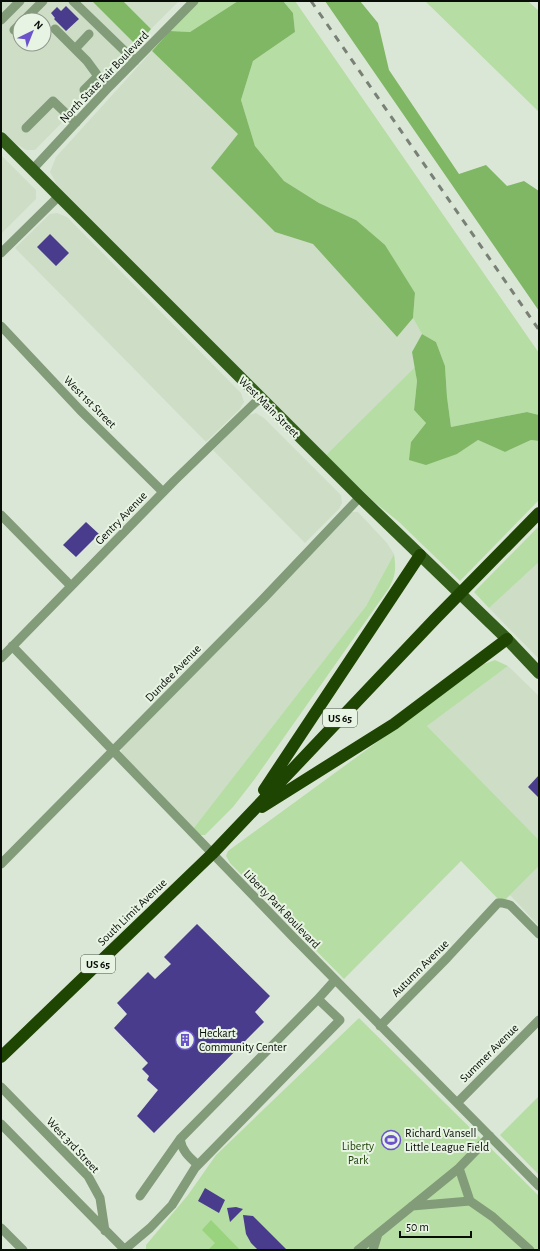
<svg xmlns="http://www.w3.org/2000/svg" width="540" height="1251" viewBox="0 0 540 1251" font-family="'Alegreya Sans',sans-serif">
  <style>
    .built { fill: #cdddc6; fill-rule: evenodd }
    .green { fill: #b6dda4 }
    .forest { fill: #7fb764 }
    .water { fill: #99d37e }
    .building { fill: #4a3c8c }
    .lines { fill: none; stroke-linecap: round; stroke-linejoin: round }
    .minor { stroke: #829b78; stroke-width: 9 }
    .major { stroke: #335e1a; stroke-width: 12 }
    .highway { stroke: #1e4602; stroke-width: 12 }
    .rail { stroke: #798176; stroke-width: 3; stroke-dasharray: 7 7; stroke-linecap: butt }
    .labels { text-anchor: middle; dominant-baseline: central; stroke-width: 4; stroke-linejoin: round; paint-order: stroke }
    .shield { fill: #e8f4e3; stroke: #4c524a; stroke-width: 1 }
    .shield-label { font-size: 11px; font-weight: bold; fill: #090d08 }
    .street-label { font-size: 12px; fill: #090d08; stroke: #e8f4e3 }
    .poi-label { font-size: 12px; fill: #090d08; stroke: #e8f4e3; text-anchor: start }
    .park-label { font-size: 12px; fill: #204409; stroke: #e8f4e3 }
  </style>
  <rect width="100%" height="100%" fill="#dbe7d6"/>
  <path class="built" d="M1,1H92L137,46L35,150H26L16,144L1,130ZM20,20H44V44H20Z
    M123,1H179L151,29Z
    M152,51L238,134L212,168L275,232L313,244L397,337L413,318L422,334L412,352L415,367L326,455L57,185L50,172L56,157Z
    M1,155L36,190V199L1,234Z
    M57,213L67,217L241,393L244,402L240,409L206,442L15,248L50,214Z
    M256,413L264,418L341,495L342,503L339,509L305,543L213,450L249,415Z
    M351,512H358L387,543L394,554L366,606L193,829L121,754L122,745Z
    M539,562V659L489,608Z
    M508,666L539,696V840L427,726Z
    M539,866V926L510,895Z"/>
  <path class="green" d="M199,1H238L190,32L170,31Z
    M283,1H295L539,353V415L527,412L451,427L447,397L445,366L436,342L422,334L413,318L415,293L356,220L319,203L284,181L255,146L241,100L253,61L295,32L293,13Z
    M425,1H528L539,11V112Z
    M415,367L417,381L414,410L426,423L411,442L457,454L478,440L505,452L531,440L539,441V500L460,581L399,522L373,501L326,455Z
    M539,526V562L489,608L474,592Z
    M394,554C396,569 396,575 389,588L254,780L233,807L205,835H199L193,829L366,606Z
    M495,660L508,666L427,726L539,840V866L502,903L461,861L344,979L230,863L226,856L228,851L484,664Z
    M359,1018L539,1196V1250H146V1245L188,1195L216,1155Z
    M539,1096V1175L500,1135Z"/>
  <path class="forest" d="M92,1H123L151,29L137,46Z
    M238,1H283L293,13L295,32L253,61L241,100L255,146L284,181L319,203L356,220L385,245L415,293L413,318L397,337L313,244L275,232L211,168L238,134L152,51L170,31L190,32Z
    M325,1H360L378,23L389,70L459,174L486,165L507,186L524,181L539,191V311Z
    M422,334L436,342L445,366L447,397L451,427L527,412L539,415V441L531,440L505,452L478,440L457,454L426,465L409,460L411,442L426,423L414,410L417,381L412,352Z"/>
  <path class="water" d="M211,1220L240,1250H208L215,1243L202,1230Z"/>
  <path class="building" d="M66,6L79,19L66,31L54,19L55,18L51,13L57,7L61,11Z
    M50,234L69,253L56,266L37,247Z
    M86,522L99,534L76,557L63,545Z
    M539,775V798L528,787Z
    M197,924L270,996L255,1012L264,1022L154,1133L137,1116L158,1090L147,1080L149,1076L142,1069L148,1063L114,1028L127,1014L117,1003L148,972L155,979L171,964L164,957Z
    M205,1188L225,1200L219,1213L198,1201Z
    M236,1207L243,1209L230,1222L227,1208Z
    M243,1215L253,1216L287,1250H258L251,1243L246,1234Z"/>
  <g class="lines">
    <path class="minor" d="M73,1L135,61
      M1,20L20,1
      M24,20L43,1
      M55,29L87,61L98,76L109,87
      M14,30L20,24
      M75,49L89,34
      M84,90L98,76
      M26,128L53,101L76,123
      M32,170L109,87L194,1
      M1,253L58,197
      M1,326L80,410L163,492
      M1,515L71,586
      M12,646L295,939L539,1186
      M1,658L174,481L260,398
      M1,864L264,598L360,497
      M380,1026L447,958L498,903H502L510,905L539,934
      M1,1087L88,1176L100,1198L105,1231
      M457,1103L539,1020
      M1,1124L125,1250
      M180,1139C182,1151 189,1157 198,1165
      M459,1168L470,1201L493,1217L530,1250
      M140,1196L180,1139L318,999
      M412,1206L470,1201
      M1,1228L23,1250
      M124,1250L150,1228L172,1205L195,1168L340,1020L318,999L335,980
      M358,1250L459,1168L490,1136
      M373,1250L378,1234"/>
    <path class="major" d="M1,138L360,497L507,639L539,673"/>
    <path class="highway" d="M264,790L420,555
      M262,807L394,724L507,639
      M1,1057L212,854L435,619L539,513"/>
    <path class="rail" d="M311,1L539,330"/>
  </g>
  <defs>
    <symbol id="building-ring" viewBox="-11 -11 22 22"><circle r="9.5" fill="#e8f4e3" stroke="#6b53cc" stroke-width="1.5"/><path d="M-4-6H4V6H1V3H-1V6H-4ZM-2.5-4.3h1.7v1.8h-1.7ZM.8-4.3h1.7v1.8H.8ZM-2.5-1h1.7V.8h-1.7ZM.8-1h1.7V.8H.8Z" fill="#6b53cc"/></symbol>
    <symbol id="stadium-ring" viewBox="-11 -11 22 22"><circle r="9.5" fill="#e8f4e3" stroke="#6b53cc" stroke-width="1.5"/><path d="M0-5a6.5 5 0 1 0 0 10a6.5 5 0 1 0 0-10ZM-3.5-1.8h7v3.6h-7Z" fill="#6b53cc"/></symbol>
  </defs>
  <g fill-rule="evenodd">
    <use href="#building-ring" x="174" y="1029" width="22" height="22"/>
    <use href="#stadium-ring" x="380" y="1129" width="22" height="22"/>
  </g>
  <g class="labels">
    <g class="shield">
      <rect x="323" y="709" width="34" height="18" rx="3"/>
      <rect x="81" y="955" width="34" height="18" rx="3"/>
    </g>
    <g class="shield-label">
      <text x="340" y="718">US 65</text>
      <text x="98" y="964">US 65</text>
    </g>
    <g class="street-label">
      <text transform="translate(104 77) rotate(-46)">North State Fair Boulevard</text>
      <text transform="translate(90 402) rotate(45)">West 1st Street</text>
      <text transform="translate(269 407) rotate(45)">West Main Street</text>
      <text transform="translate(121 518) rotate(-46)">Gentry Avenue</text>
      <text transform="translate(173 673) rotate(-46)">Dundee Avenue</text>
      <text transform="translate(282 909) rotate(46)">Liberty Park Boulevard</text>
      <text transform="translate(132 912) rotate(-44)">South Limit Avenue</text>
      <text transform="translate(420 968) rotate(-45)">Autumn Avenue</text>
      <text transform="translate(489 1053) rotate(-45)">Summer Avenue</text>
      <text transform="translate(73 1145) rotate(47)">West 3rd Street</text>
    </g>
    <g class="poi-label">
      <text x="199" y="1033">Heckart<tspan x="199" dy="14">Community Center</tspan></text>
      <text x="405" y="1133">Richard Vansell<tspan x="405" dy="14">Little League Field</tspan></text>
    </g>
    <g class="park-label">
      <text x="358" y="1146">Liberty<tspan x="358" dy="14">Park</tspan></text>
    </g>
  </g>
  <rect width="540" height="1251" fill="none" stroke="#090d08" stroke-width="4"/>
  <g transform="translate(32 32) rotate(43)"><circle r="19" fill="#e8f4e3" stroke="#8f988b"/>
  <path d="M0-3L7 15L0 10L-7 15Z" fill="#6b53cc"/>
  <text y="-6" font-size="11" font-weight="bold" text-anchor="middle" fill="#090d08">N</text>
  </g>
  <path d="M400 1231v6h71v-6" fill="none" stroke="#090d08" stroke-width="2"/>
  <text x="406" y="1231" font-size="12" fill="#090d08" stroke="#e8f4e3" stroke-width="3" paint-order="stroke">50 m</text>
</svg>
